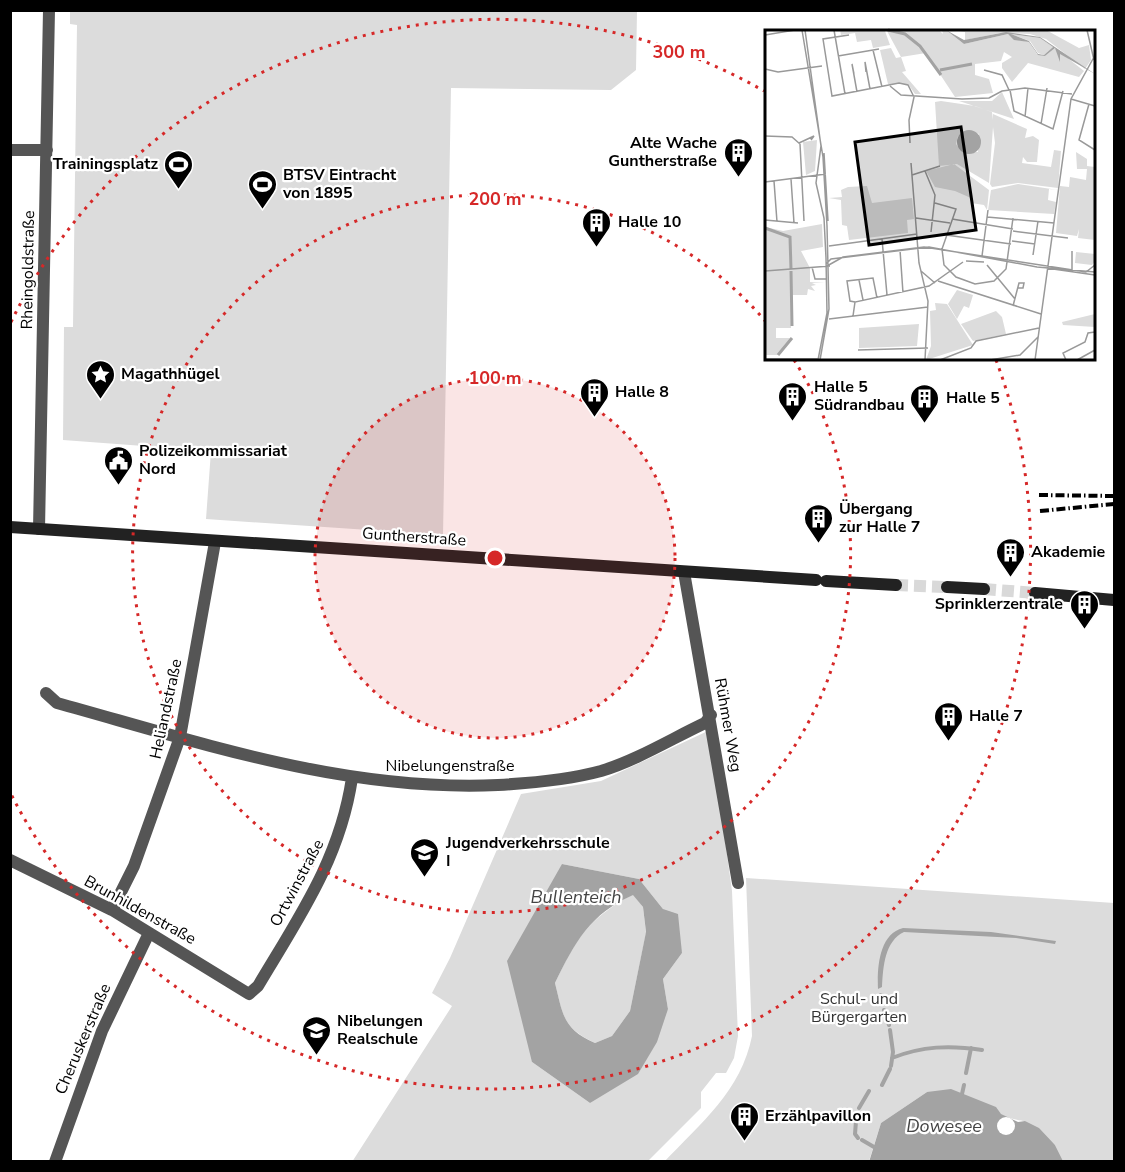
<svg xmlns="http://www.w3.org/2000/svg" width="1125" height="1172" viewBox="0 0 1125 1172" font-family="'Nunito Sans',sans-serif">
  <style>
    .green { fill: #dcdcdc; fill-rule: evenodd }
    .water { fill: #a3a3a3; fill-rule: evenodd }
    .pier { fill: #fff }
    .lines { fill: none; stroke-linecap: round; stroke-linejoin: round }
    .stream { stroke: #a3a3a3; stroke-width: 4 }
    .secondary-tunnel { stroke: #d9d9d9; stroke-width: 12; stroke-dasharray: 12 6; stroke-linecap: butt }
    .street { stroke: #555; stroke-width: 12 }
    .secondary { stroke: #222; stroke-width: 12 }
    .rail { stroke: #000; stroke-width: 4; stroke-dasharray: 9 3 1.5 3; stroke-linecap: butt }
    .ring { fill: none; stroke: #d62828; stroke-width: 3; stroke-dasharray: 3 6 }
    .labels { text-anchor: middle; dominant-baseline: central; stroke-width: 4.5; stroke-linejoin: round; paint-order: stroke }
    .poi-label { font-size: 16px; font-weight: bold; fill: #000; stroke: #fff; text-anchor: start }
    .street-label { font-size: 16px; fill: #000; stroke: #fff }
    .park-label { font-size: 16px; fill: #333; stroke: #fff }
    .water-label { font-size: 18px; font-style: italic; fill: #444; stroke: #fff }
    .inset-river { fill: none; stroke: #a3a3a3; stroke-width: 3 }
    .inset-road { fill: none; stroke: #999; stroke-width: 1.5 }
    .view { fill: #000; fill-opacity: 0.15; stroke: #000; stroke-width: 3 }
    .inset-edge { fill: none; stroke: #000; stroke-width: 3 }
    .centre { fill: #d62828; stroke: #fff; stroke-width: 3 }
    .ring-label { font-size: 18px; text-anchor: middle; font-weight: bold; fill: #d62828; stroke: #fff; stroke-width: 4.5; stroke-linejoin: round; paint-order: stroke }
  </style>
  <rect width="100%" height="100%" fill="#fff"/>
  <path class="green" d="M70,11H637L636,70L611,90L451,88L443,535L206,519L211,451L63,440L64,327H73L77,25L70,24Z
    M710,730L732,891L738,1036L734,1058L726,1073H716L701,1092V1108L648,1161L352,1162L452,1006L432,993L450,958L521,794L601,781ZM562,864L639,879L663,909L682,953L663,979L668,1009L590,1103L532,1062Z
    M746,878L1114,903V1161H1063L1055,1145L1025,1121C1017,1122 942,1097 927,1092L881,1123L869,1161L664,1162C701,1123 741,1091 752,1036Z
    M633,894L643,907L646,933L630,1011L612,1036L595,1043C563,1028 563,1016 555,983C577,937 587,920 633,894Z"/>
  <path class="water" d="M562,864L639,879L663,909L678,914L682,953L663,979L668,1009L657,1042L638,1074L590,1103L532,1062L507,961ZM633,895L643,907L646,932L630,1011L612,1036L595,1043C563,1029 563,1015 555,983C575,942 590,914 633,895Z
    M903,928L991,932L1056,941L1055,944L1016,938L904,932C885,941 883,966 882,987L878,989C877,968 879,934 903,928Z
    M951,1089L996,1107L1001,1114L1018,1122L1025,1121L1039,1128L1055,1145L1063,1161L869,1162L881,1123L927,1092Z"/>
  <path class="pier" d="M997 1126a9 9 0 1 1 18 0a9 9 0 1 1-18 0Z"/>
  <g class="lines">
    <path class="stream" d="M881,995L882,999
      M884,1010L889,1025
      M890,1030L893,1052L891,1066
      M892,1058C922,1046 950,1045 982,1050
      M966,1073L971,1048
      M882,1085L890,1069
      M962,1094L964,1085
      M859,1108L869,1091
      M856,1121L855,1134L858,1138
      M862,1140L874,1147"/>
    <path class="secondary-tunnel" d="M896,585L947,587
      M984,589L1035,593"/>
    <path class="street" d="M10,150H47
      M39,529L49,10
      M684,572L738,883
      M46,693L57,703C202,743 345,792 498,785C533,783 568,780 601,771C637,760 671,739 705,723L711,715
      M10,860L112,910L249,994L258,986C299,917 340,859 352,778
      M112,910L134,866L180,737L215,542
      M55,1162L102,1031L149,933"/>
    <path class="secondary" d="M10,527L816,580
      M826,581L896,585
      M947,587L984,589
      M1035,593L1114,600"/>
    <path class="rail" d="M1039,495L1114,496
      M857,507L901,508
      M1040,511L1114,504"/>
  </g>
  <circle cx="495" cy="558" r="180" fill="#d62828" fill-opacity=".12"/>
  <g class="ring">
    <circle cx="495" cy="558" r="180"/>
    <path d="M794 360A359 359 0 1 1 766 322"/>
    <path d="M11 322A539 539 0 0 1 764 91M996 360A539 539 0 0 1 11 794"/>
  </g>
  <defs>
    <symbol id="building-pin" viewBox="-11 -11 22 30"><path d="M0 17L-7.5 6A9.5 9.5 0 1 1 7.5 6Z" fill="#000" stroke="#fff"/><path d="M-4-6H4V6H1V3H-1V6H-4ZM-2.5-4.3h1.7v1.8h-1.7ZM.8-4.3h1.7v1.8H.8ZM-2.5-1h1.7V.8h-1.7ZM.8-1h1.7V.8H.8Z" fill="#fff"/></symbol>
    <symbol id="stadium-pin" viewBox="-11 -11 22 30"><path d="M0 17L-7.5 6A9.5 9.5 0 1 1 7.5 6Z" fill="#000" stroke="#fff"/><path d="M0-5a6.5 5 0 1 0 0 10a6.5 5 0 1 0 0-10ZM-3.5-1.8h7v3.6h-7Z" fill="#fff"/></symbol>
    <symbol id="sight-pin" viewBox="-11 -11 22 30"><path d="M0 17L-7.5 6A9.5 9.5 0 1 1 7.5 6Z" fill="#000" stroke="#fff"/><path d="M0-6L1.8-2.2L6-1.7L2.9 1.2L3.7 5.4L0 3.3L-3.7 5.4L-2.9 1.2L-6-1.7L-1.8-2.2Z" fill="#fff"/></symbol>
    <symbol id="civic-pin" viewBox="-11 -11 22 30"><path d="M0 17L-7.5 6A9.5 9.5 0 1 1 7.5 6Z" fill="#000" stroke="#fff"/><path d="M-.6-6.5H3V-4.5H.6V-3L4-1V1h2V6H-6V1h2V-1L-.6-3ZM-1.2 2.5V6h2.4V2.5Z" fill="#fff"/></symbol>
    <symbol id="school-pin" viewBox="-11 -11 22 30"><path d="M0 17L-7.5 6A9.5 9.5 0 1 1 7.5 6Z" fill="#000" stroke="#fff"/><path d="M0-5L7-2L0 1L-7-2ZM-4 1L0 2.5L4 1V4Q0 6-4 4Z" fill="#fff"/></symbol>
  </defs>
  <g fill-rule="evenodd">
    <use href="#building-pin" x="722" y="136" width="33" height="45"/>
    <use href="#stadium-pin" x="162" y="148" width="33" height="45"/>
    <use href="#stadium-pin" x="246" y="168" width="33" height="45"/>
    <use href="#building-pin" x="580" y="206" width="33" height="45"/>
    <use href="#sight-pin" x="84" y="358" width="33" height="45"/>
    <use href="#building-pin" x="578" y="376" width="33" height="45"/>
    <use href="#building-pin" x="776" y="380" width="33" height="45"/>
    <use href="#building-pin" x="908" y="382" width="33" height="45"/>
    <use href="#civic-pin" x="102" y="444" width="33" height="45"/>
    <use href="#building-pin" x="802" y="502" width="33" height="45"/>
    <use href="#building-pin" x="994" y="536" width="33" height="45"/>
    <use href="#building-pin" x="1068" y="588" width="33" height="45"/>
    <use href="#building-pin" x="932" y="700" width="33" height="45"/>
    <use href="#school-pin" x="408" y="836" width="33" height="45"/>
    <use href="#school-pin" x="300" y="1014" width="33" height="45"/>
    <use href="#building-pin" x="728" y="1100" width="33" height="45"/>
  </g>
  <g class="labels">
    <g class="poi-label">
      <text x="717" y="143" text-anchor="end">Alte Wache<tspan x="717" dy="18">Guntherstraße</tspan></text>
      <text x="158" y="164" text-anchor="end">Trainingsplatz</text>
      <text x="283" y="175">BTSV Eintracht<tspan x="283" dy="18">von 1895</tspan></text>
      <text x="618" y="222">Halle 10</text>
      <text x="121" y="374">Magathhügel</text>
      <text x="814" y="387">Halle 5<tspan x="814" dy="18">Südrandbau</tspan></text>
      <text x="615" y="392">Halle 8</text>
      <text x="946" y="398">Halle 5</text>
      <text x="139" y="451">Polizeikommissariat<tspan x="139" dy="18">Nord</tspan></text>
      <text x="839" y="509">Übergang<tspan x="839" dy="18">zur Halle 7</tspan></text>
      <text x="1031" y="552">Akademie</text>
      <text x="1063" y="604" text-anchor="end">Sprinklerzentrale</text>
      <text x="969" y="716">Halle 7</text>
      <text x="446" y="843">Jugendverkehrsschule<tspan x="446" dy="18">I</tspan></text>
      <text x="337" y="1021">Nibelungen<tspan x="337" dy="18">Realschule</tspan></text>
      <text x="765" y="1116">Erzählpavillon</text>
    </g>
    <g class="street-label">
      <text transform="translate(28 270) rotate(-89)">Rheingoldstraße</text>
      <text transform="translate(414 537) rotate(4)">Guntherstraße</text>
      <text transform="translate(166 709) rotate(-78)">Heliandstraße</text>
      <text transform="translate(728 725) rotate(80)">Rühmer Weg</text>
      <text x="450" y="766">Nibelungenstraße</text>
      <text transform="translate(297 883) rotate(-62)">Ortwinstraße</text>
      <text transform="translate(140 910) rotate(29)">Brunhildenstraße</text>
      <text transform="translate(83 1039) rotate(-67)">Cheruskerstraße</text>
    </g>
    <g class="park-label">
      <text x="859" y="999">Schul- und<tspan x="859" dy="18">Bürgergarten</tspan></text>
    </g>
    <g class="water-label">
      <text x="576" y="897">Bullenteich</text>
      <text x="944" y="1126">Dowesee</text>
    </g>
  </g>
  <g transform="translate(765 30)">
    <rect width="330" height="330" fill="#fff"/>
    <path d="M75,0L120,1L125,15L108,18L106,10L92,12L90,3L76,5ZM118,0H174L178,4L177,0H181L199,14L243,4L249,9L264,12L272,24L280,26L290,18L319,41L314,47L263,33L247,52L237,38V33L247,27L239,22L236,31L210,34V45L224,49L228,63L190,67L161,23L136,27L141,41L137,42L156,64H150L143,54H123L115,20L126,18L131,28L136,27L122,1ZM187,0H281L314,18L324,15L326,30L320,39L281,9L265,4L235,3L200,10V2ZM245,4L275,8L288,17L279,25L273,23L265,11ZM237,62L249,89L194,71H227ZM176,71L210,76L227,82L228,90V84L262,99L260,108L268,106L274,110L272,132H262L258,127L257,133L286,137L289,120L296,121L293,158L253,153L227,157L225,154L230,113L228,97L224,153L192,134L174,136L170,72ZM209,102L214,104L213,122L195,120L191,114L193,106ZM52,110L50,141L41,145L38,112ZM311,122L322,129V136L330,137V210L313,208L314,199L312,206L291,203L295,156L304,157L305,147L321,150L322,139H312ZM189,134L224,160L222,180L219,175L206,173V168L190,161L170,157L161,141ZM253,154L293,160L284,159L283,170L291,172L289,184L223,180L226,160ZM102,156L107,173L147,168L149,189L142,190L143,203L84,210L82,196L77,195L76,170L64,168L77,167L76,160L83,157ZM57,194L58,217L36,221L45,238V252L60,253H47L51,255L46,256L50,261L43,259L42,265H27L25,240L26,298H11V308H26L13,325H0V197L18,201ZM311,222L330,224V231L327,235L310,233ZM192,260L208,265L204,278L199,276L192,289L183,274ZM170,273L182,274L208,315L161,330L166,316L165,281L171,280ZM231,281L237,287L241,304L208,311L196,294ZM330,284V297L298,295L297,292ZM154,294L152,316L94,318V298Z" fill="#dcdcdc" fill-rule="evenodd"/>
    <path d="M181,0L199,10L241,2L275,7L330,44L295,24V32L290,18L280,26L273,25L264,12L249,10L243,4L199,14ZM246,4L275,8L288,17L279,25L273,24L264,11ZM192 112a12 12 0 1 1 24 0a12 12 0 1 1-24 0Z" fill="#a3a3a3" fill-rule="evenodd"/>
    <path class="inset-river" d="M123,0L140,4L155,16L176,45M175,40L207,34M0,198L25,207L26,239M26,241L27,296M13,325L27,308"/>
    <path class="inset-road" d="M37,0L58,127L62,196L64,279L55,330M40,0L56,116L51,153L59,188L61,228L62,283L53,330M69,0L80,64M322,0L329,30M0,5L30,0M84,5L58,9L67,66L134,53L143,55L149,67L144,90L145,113M108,20L117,57M73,26L114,19M0,39L13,42L57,36M219,40L237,45L244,60M101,42L100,32L105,59M89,44L87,34L92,62M125,56L136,65L197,69L224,68L237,61L260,58L307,64M245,60L249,81L288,99L298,61M306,69L330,76M324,74L314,110L330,120M260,87L263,58M276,94L282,58M0,106L27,107L35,114L39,191M34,113L49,106L46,110M59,123L63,191M146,133L154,233L163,271L160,330M160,141L170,165L166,202M147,145L175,136M26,149L29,193M9,151L12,192M0,152L61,144M170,173L191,179L177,219L179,235L191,247L210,254L229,251L241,239L248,188M222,187L289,193M151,188L185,193M187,189L248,199M0,190L33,193M248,201L303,208M181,205L246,214M117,209L122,265M247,211L270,214M64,216L152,204M135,220L138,263M307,221V241M268,225L273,191M217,226L223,180M201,231L219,232M61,234L66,229L164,217L272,237L330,242M222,235L250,269M62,236L78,227L159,217L321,242L330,235M47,237L50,249H61M281,238L330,245M0,241L65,236M156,241L170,253M94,250L98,270M173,251L276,284M90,272L85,271L82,251L108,248L112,268M248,276L254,253H259L258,258H253M88,286L90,272L164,256L198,232M64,289L163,277M93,320L163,318M0,329H53M175,330L206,318L211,311L274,298M225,330L255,325L273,307M270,330L306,69L329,27M301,330L298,323L320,312L323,303L330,302M312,330L330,320"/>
    <path class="view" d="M196,97L211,200L104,215L90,112Z"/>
    <rect width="330" height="330" class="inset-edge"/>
  </g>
  <circle cx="495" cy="558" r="9" class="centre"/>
  <g class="ring-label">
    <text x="679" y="58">300 m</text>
    <text x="495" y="205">200 m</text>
    <text x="495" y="384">100 m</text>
  </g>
  <rect width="1125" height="1172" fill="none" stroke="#000000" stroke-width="24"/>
</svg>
